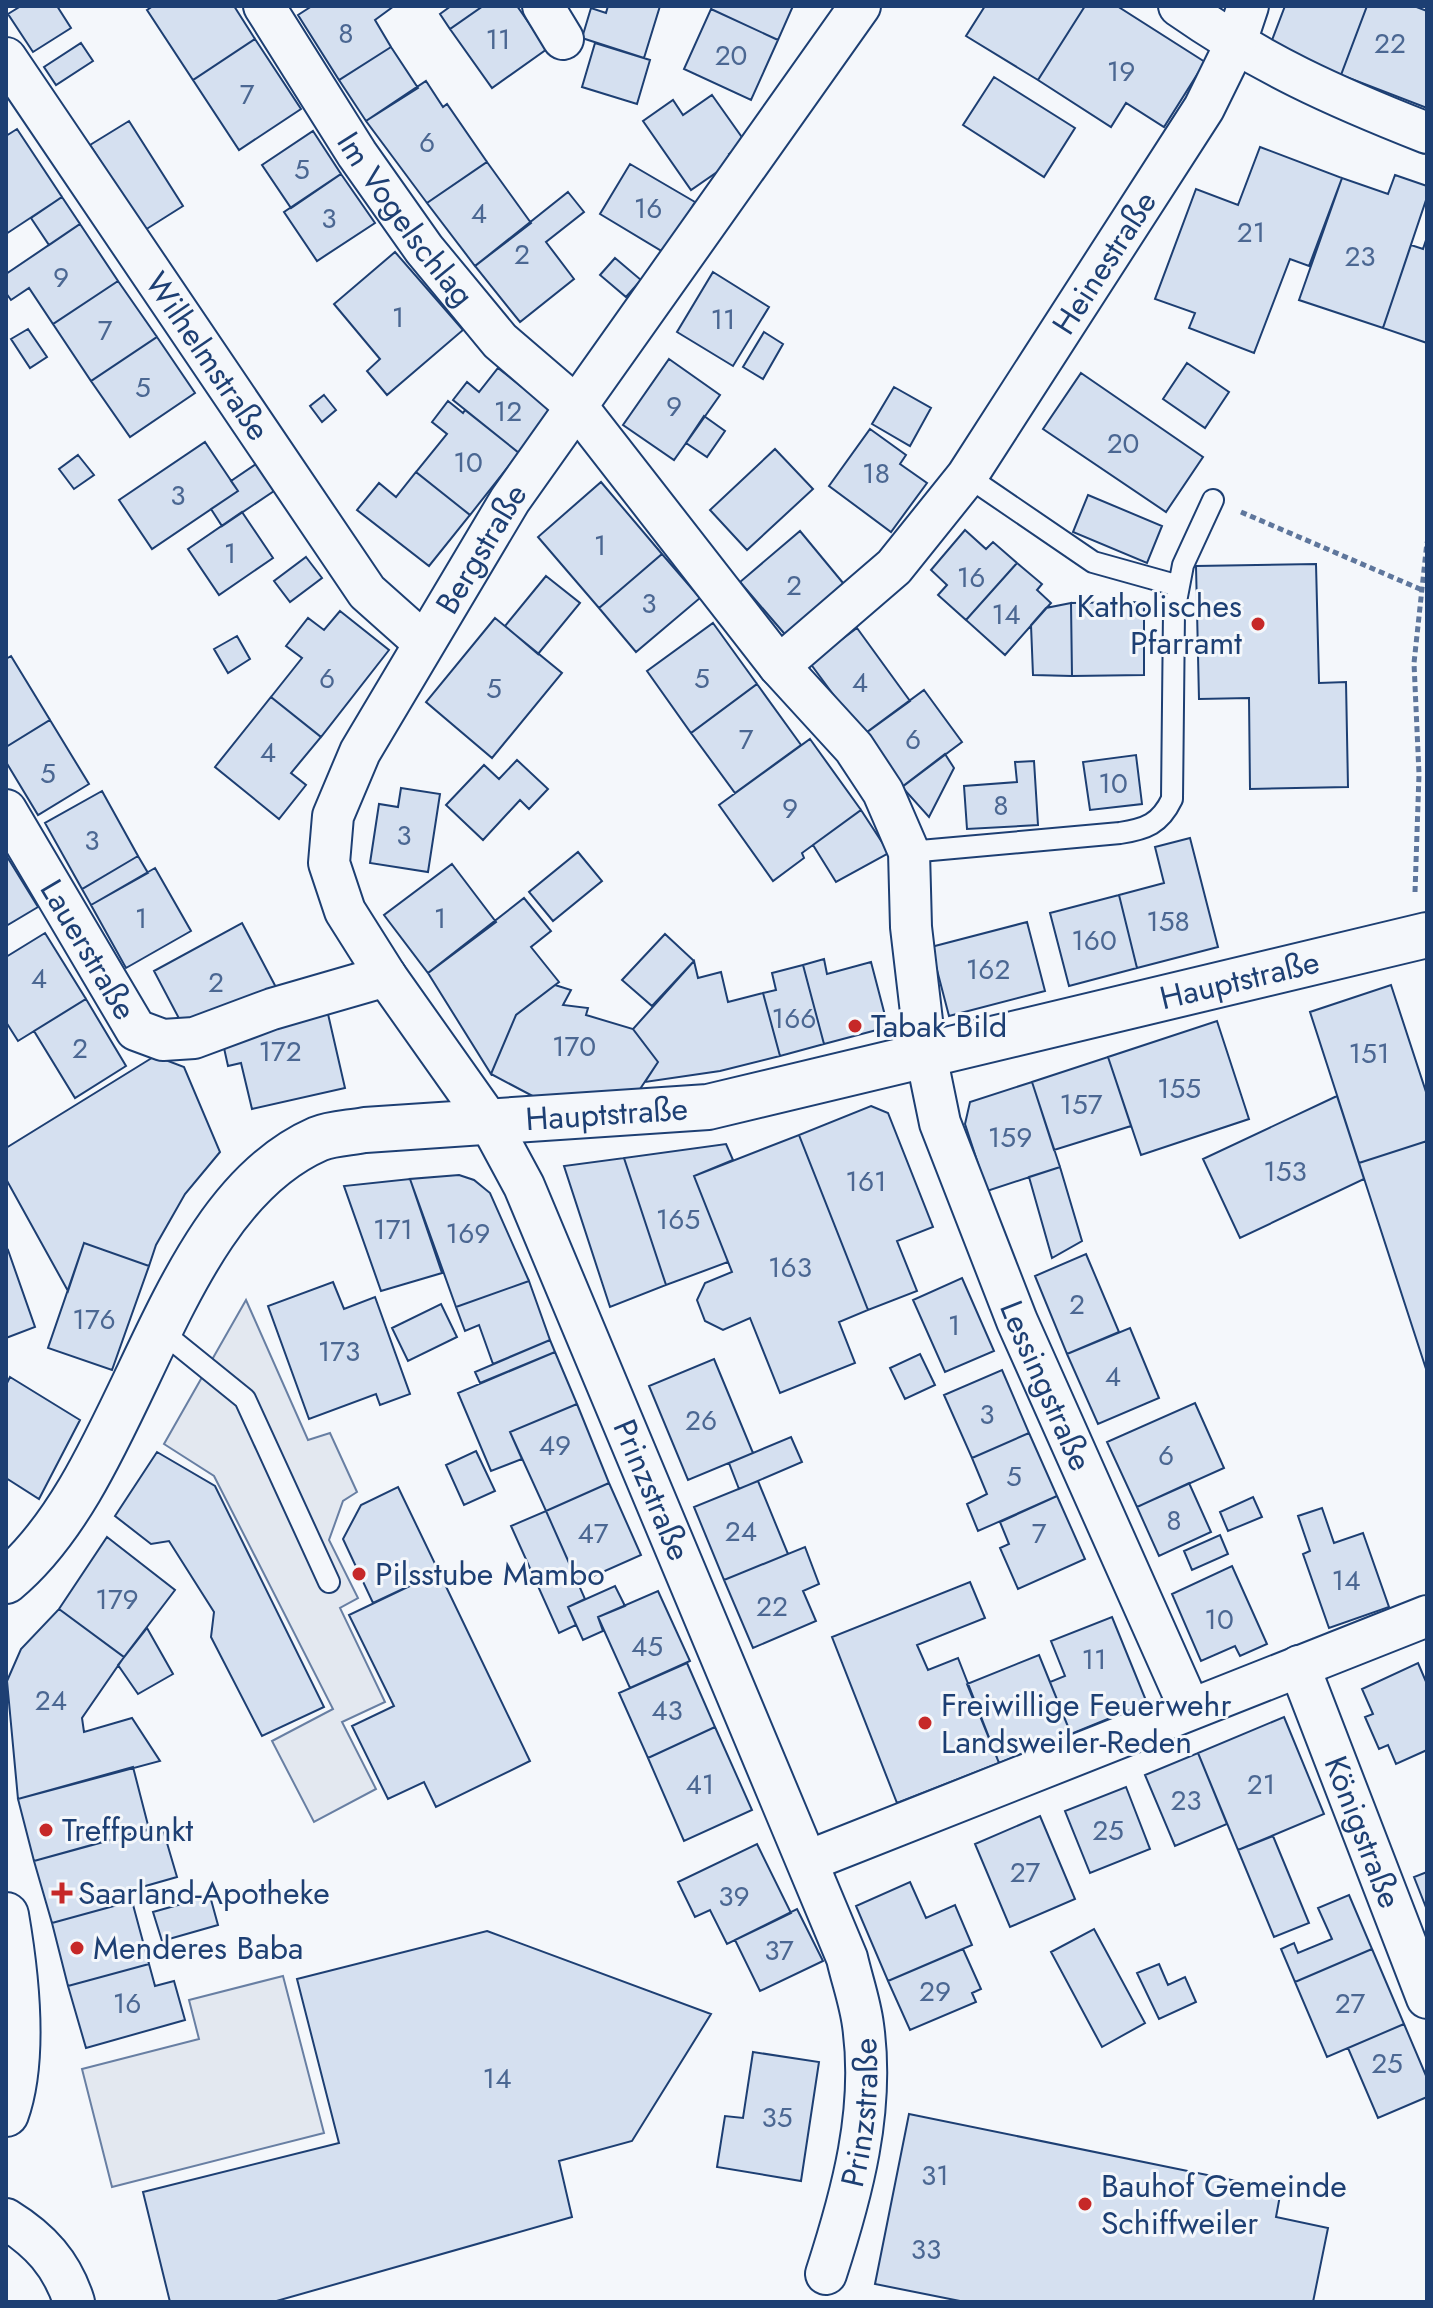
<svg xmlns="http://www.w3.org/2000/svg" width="1433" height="2308" viewBox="0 0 1433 2308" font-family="Jost,sans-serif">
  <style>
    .parking { fill: #e3e8f0; stroke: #687fa3; stroke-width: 2 }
    .building { fill: #d5e0f0; stroke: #1d3f73; stroke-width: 2 }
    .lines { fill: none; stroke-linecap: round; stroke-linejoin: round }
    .service-casing { stroke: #1d3f73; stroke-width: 24 }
    .minor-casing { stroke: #1d3f73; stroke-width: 44 }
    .tertiary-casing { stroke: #1d3f73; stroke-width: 48 }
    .secondary-casing { stroke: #1d3f73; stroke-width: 48 }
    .path { stroke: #5e769c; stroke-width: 5; stroke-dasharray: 6 4; stroke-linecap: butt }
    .service { stroke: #f4f7fb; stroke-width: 20 }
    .minor { stroke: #f4f7fb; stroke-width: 40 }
    .tertiary { stroke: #f4f7fb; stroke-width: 44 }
    .secondary { stroke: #f4f7fb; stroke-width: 44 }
    .poi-dot { fill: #c62828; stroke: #f4f7fb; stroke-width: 3 }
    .labels { text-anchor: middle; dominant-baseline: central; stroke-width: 6; stroke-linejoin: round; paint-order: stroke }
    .number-label { font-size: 28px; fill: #4b6792 }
    .street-label { font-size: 32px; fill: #1d3f73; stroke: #f4f7fb }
    .poi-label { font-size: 32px; fill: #1d3f73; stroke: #f4f7fb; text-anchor: start }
  </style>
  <rect width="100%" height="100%" fill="#f4f7fb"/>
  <path class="parking" d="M246,1300L308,1440L330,1433L357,1492L343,1501L329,1540L358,1598L340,1608L385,1702L342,1722L376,1789L314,1822L272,1741L333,1709L214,1476L164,1444Z
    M283,1976L324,2133L112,2187L82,2069L199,2039L189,2000Z"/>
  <path class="building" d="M21,6H57L71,28L33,52L8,14Z
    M153,6H234L255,39L193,80L147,10Z
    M312,6H394L375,20L391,47L339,80L298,15Z
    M451,6H483L450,29L440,14Z
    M483,6H517L547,49L492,88L450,29Z
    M608,6H660L644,58L582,38L591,8L606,13Z
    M713,6H793L778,40L711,9Z
    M985,6H1085L1038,80L966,36Z
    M1085,6H1117L1205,62L1164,127L1126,103L1111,127L1038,80Z
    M1285,6H1367L1341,75L1269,48Z
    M1367,6H1414L1427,11V108L1341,75Z
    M711,9L778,40L751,100L684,69Z
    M255,39L301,109L239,150L193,80Z
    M81,43L93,61L56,85L44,67Z
    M595,43L650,60L637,104L582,87Z
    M391,47L418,88L366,121L339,80Z
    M994,77L1075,128L1044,177L963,125Z
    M426,81L443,107L447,104L487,162L427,203L366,121Z
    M712,95L746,143L729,154L733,161L691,190L643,121L673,100L683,115Z
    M129,121L183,206L145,230L90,145Z
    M17,129L62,197L6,234V136Z
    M313,131L341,174L291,208L262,165Z
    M1260,147L1342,178L1309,266L1290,259L1254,353L1189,328L1195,313L1155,299L1196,189L1238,205Z
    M487,162L531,223L475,266L427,203Z
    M630,164L695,202L665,253L600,214Z
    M341,174L375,223L317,261L284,212Z
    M1395,175L1427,186V197L1383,328L1299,300L1342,178L1388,194Z
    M568,192L584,212L546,242L574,279L520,322L475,266Z
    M62,197L80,224L49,245L31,218Z
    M80,224L118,281L53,324L29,288L11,300L6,293V274Z
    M1427,237V343L1383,328L1411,245L1423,249Z
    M395,252L463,330L387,395L367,371L380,359L334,304Z
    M615,258L641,280L626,297L600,275Z
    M713,272L769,307L733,366L677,332Z
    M118,281L157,337L91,381L53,324Z
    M28,329L47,357L30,368L11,339Z
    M764,332L783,344L763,379L743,367Z
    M157,337L195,393L130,437L91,381Z
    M669,359L720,395L674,460L623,425Z
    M1187,363L1229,392L1205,428L1163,399Z
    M498,368L552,411L519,453L453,400L467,382L479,392Z
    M1081,373L1203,457L1166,512L1043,429Z
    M894,387L931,408L910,446L872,424Z
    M324,395L336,410L322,422L310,406Z
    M448,401L463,413L465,410L519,453L470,515L416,472L447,434L432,422Z
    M704,416L725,431L707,457L686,443Z
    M870,429L906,455L900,464L927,483L891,532L829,486Z
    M205,442L238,491L152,549L119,500Z
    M775,449L813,489L747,550L710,510Z
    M78,455L94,475L74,489L59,469Z
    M256,464L274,491L222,526L211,509L238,491L231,481Z
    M416,472L470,515L429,566L357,510L379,483L396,497Z
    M601,482L662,554L599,608L538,537Z
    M1088,495L1162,526L1147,563L1073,532Z
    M242,512L273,558L219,595L188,549Z
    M965,530L986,549L993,542L1017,563L966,620L938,595L947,585L931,570Z
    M800,531L848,589L789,639L740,582Z
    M662,554L700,598L636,652L599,608Z
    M306,557L322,578L290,602L274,581Z
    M1017,563L1042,584L1037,590L1051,603L1005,655L966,620Z
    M1316,564L1319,683L1346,682L1348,787L1250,789L1249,698L1199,699L1196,566Z
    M546,576L580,603L538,654L505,626Z
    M1144,602V675L1072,676L1071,603Z
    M1071,603L1072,676L1033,675L1031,625L1046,608Z
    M340,611L389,650L321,737L271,697L302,658L286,646L308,618L324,630Z
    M495,618L562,673L492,758L426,702Z
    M713,623L757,684L691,733L647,671Z
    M857,628L910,701L863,735L810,663Z
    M237,636L250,659L228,673L214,649Z
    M11,656L50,720L6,747V659Z
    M757,684L801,745L735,793L691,733Z
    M924,690L962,742L902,787L863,735Z
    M271,697L321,737L291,773L306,785L279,819L215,767Z
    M50,720L89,784L38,815L6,762V747Z
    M810,739L861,810L802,853L804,858L773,881L719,805Z
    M945,754L954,768L929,817L902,787Z
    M1136,755L1142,804L1090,810L1083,762Z
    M517,760L548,789L529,809L520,800L483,840L446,805L484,765L499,779Z
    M1034,761L1038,825L967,829L964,786L1017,782L1015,762Z
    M401,788L440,794L428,872L370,863L379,804L398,807Z
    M102,791L138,856L82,889L45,823Z
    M861,810L889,853L836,882L813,845Z
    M1190,838L1218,947L1137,968L1119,895L1164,883L1155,847Z
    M578,852L602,881L553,921L529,892Z
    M6,855L38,907L6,926Z
    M138,856L148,873L91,905L82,889Z
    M452,864L496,922L428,973L384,915Z
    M155,868L191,931L126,968L91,905Z
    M1119,895L1137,968L1069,986L1050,913Z
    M524,898L551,931L531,947L559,982L516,1015L491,1074L428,973Z
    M1027,922L1045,991L949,1016L931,947Z
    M242,923L279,993L183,1026L154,971Z
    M45,933L86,999L18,1041L6,1022V957Z
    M665,934L694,961L652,1006L622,980Z
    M824,959L827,974L871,962L888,1027L824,1044L803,965Z
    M694,961L698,978L721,972L728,1002L763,993L780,1056L720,1071L645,1082L658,1062L633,1029Z
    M803,965L824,1044L780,1056L763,993L776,990L772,973Z
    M555,985L571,990L563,1005L588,1008L586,1015L633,1029L658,1062L632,1101H542L491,1074L516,1015Z
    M1391,985L1427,1095V1141L1359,1163L1310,1012Z
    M86,999L126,1066L75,1098L34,1031Z
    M328,1014L345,1088L252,1109L241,1063L228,1066L222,1039Z
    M1217,1021L1249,1119L1141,1155L1108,1057Z
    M155,1056L184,1067L220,1152L185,1194L156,1245L149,1266L84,1243L68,1291L6,1179V1148Z
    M1108,1057L1131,1126L1054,1150L1032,1082Z
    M1032,1082L1060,1167L987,1191L965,1124L970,1102Z
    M1337,1096L1364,1179L1240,1238L1203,1159Z
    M871,1106L888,1113L933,1227L897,1241L917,1291L868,1310L799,1135Z
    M799,1135L868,1310L839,1322L855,1363L780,1393L750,1318L723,1330L705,1321L697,1300L705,1283L732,1272L694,1176Z
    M1427,1141V1372L1359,1163Z
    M726,1144L733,1160L694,1176L728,1262L666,1285L624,1158Z
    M624,1158L666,1285L610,1307L564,1166Z
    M1060,1167L1082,1241L1052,1258L1029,1177Z
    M459,1175L474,1180L490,1193L529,1281L456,1307L410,1179Z
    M410,1179L442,1273L381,1291L344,1186Z
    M84,1243L149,1266L112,1370L48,1348Z
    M8,1250L35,1327L6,1338V1251Z
    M1086,1254L1119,1332L1067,1354L1035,1276Z
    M962,1278L994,1351L945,1372L913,1300Z
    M529,1281L550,1340L493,1364L479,1325L465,1331L456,1307Z
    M333,1282L344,1309L375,1297L410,1394L380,1405L376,1394L309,1419L268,1306Z
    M441,1304L457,1337L408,1361L392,1328Z
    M1130,1328L1159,1398L1098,1424L1067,1354Z
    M550,1340L555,1352L480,1383L475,1372Z
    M555,1352L577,1404L510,1432L522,1459L491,1471L458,1393Z
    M920,1354L935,1385L905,1399L890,1368Z
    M714,1359L753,1453L688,1480L649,1386Z
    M1002,1370L1029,1433L972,1458L944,1395Z
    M10,1377L80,1420L39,1499L6,1478V1385Z
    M1195,1403L1224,1468L1137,1507L1107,1442Z
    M577,1404L609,1483L546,1511L510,1432Z
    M1029,1433L1057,1496L978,1531L967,1504L987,1494L972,1458Z
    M791,1437L802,1462L739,1489L729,1463Z
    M476,1451L495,1491L464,1505L446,1465Z
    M157,1452L215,1486L324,1707L262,1736L211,1637L214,1612L169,1541L151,1544L115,1516Z
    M758,1481L788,1554L724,1580L694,1507Z
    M609,1483L641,1555L578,1583L546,1511Z
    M1189,1483L1211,1532L1159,1556L1137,1507Z
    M398,1487L439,1572L373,1603L343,1539L361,1505Z
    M1057,1496L1085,1559L1018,1589L1000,1548L1009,1544L1000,1522Z
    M1253,1497L1262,1517L1228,1531L1220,1512Z
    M1322,1508L1334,1543L1363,1533L1389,1607L1329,1628L1303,1554L1310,1551L1298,1516Z
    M546,1511L585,1599L568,1607L576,1625L559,1633L511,1526Z
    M1220,1535L1228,1554L1192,1570L1184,1551Z
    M107,1537L175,1590L124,1657L59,1609Z
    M805,1547L819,1584L803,1591L816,1621L753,1648L724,1580Z
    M1232,1566L1267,1644L1240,1656L1235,1646L1201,1661L1172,1594Z
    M439,1572L530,1761L436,1807L424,1782L388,1799L352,1726L394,1706L349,1615Z
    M970,1582L985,1618L917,1645L928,1670L958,1658L999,1763L897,1803L832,1637Z
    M615,1586L625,1606L598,1617L603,1631L583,1640L568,1607Z
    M658,1591L690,1661L630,1688L598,1617Z
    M59,1609L124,1657L82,1718L84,1732L132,1718L160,1761L18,1799L7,1681L21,1649Z
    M1112,1617L1147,1703L1071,1734L1050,1682L1065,1676L1051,1641Z
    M147,1628L173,1674L138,1694L118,1665Z
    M1039,1655L1071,1734L999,1763L967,1684Z
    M687,1663L715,1727L648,1758L619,1693Z
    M1418,1663L1427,1684V1750L1396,1764L1388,1745L1379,1749L1365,1717L1373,1714L1362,1689Z
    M1284,1717L1324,1814L1238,1850L1198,1753Z
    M715,1727L752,1810L684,1841L648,1758Z
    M1198,1753L1227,1824L1175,1846L1145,1775Z
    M133,1767L149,1829L34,1861L18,1799Z
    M1126,1787L1150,1849L1090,1873L1065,1811Z
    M1040,1816L1075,1899L1010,1927L975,1844Z
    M162,1826L177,1877L128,1891L132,1901L52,1923L34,1861Z
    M1273,1836L1309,1923L1274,1937L1238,1850Z
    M757,1844L791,1913L727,1944L710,1910L695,1917L678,1882Z
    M1427,1872V1910L1414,1877Z
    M910,1882L926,1918L955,1905L972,1945L888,1981L856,1906Z
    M1349,1895L1372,1949L1295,1982L1281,1949L1294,1943L1298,1953L1332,1939L1318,1908Z
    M210,1896L218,1925L162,1941L153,1912Z
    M132,1901L149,1964L68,1986L52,1923Z
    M797,1909L823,1961L760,1991L735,1940Z
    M1094,1929L1145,2023L1102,2047L1051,1952Z
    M487,1931L711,2014L632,2141L559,2161L572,2217L273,2302H170L143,2192L339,2143L297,1979Z
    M963,1949L981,1989L972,1993L976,2002L910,2030L888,1981Z
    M1372,1949L1404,2024L1327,2057L1295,1982Z
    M149,1964L155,1986L174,1981L185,2020L86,2048L68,1986Z
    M1159,1964L1168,1985L1185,1977L1196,2002L1159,2019L1137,1973Z
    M1404,2024L1427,2078V2097L1378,2118L1348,2048Z
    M753,2052L819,2062L801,2181L717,2167L725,2116L743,2118Z
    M909,2114L1281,2190L1276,2217L1328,2228L1313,2302H965L875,2284Z"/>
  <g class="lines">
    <defs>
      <path id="service" d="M967,476L1093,562L1179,586
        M909,852L1120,833C1146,829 1160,824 1172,799L1174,612L1183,565L1213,500
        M161,1331L245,1399L329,1582"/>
      <g id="minor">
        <path id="s1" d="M264,6L357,154L424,249L500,341L578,408L779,666L854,748L883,792L909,852L911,927L926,1055L940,1123L1017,1321L1190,1709"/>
        <path d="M543,6L563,39"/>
        <path d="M1179,6C1262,64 1333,96 1427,133"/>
        <path id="s2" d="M6,58L367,592L422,641"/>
        <path id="s3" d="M779,666L894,567L967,476L1204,108L1235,45L1248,6"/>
        <path id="s4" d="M6,810L136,1030L163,1040L194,1038L272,1009L386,976"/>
        <path id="s5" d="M1299,1666L1427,1998"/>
        <path d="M808,1861L1427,1616"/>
        <path d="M6,2219C40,2240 62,2264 74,2302"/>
        <path id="s6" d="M826,2274C852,2194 875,2110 863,2025C860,2002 852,1980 847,1958L524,1186L490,1123L386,976L345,911L329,863L333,816L360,752L510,500L860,6"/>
      </g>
      <g id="tertiary">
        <path id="s7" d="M6,1581C135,1474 163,1207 318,1139C332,1133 350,1133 365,1130L708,1107L1427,935"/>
      </g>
      <path id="secondary" d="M6,1915C16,1973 26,2059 6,2114"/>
    </defs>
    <use href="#service" class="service-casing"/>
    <use href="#minor" class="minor-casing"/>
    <use href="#tertiary" class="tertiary-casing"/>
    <use href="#secondary" class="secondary-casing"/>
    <path class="path" d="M1241,512L1420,589
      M1415,892L1419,774L1414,663L1427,542"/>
    <use href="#service" class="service"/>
    <use href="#minor" class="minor"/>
    <use href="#tertiary" class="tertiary"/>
    <use href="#secondary" class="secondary"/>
  </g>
  <g class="poi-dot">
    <circle cx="1258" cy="624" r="8"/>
    <circle cx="855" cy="1026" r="8"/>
    <circle cx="359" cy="1574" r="8"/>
    <circle cx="925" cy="1723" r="8"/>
    <circle cx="46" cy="1830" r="8"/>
    <path d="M58 1881h8v8h8v8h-8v8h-8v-8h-8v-8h8z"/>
    <circle cx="77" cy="1948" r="8"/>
    <circle cx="1085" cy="2204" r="8"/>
  </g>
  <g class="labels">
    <g class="number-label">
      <text x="346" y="33">8</text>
      <text x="498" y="39">11</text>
      <text x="1390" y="43">22</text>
      <text x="731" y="55">20</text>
      <text x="1121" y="71">19</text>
      <text x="247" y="94">7</text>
      <text x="427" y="142">6</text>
      <text x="302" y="169">5</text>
      <text x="648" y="208">16</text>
      <text x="479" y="213">4</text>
      <text x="329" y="218">3</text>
      <text x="1251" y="232">21</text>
      <text x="522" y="254">2</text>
      <text x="1360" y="256">23</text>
      <text x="61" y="277">9</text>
      <text x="398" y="317">1</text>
      <text x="723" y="319">11</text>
      <text x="105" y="330">7</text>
      <text x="143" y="387">5</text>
      <text x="674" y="406">9</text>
      <text x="508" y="411">12</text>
      <text x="1123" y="443">20</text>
      <text x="468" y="462">10</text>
      <text x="876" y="473">18</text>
      <text x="178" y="495">3</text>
      <text x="600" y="545">1</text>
      <text x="230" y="553">1</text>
      <text x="971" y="577">16</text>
      <text x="794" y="585">2</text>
      <text x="649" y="603">3</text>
      <text x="1006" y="614">14</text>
      <text x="327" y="678">6</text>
      <text x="702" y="678">5</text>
      <text x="860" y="682">4</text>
      <text x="494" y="688">5</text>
      <text x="746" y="739">7</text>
      <text x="913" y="739">6</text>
      <text x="268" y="752">4</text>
      <text x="48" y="773">5</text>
      <text x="1113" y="783">10</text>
      <text x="1001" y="805">8</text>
      <text x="790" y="808">9</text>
      <text x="404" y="835">3</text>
      <text x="92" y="840">3</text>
      <text x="141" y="918">1</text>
      <text x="440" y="918">1</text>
      <text x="1168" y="921">158</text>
      <text x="1094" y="940">160</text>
      <text x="988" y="969">162</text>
      <text x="39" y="978">4</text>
      <text x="216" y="982">2</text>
      <text x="794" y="1018">166</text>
      <text x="574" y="1046">170</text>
      <text x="80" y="1048">2</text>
      <text x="280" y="1051">172</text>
      <text x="1369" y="1053">151</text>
      <text x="1179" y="1088">155</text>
      <text x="1081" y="1104">157</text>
      <text x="1010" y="1137">159</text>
      <text x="1285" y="1171">153</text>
      <text x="866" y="1181">161</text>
      <text x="678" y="1219">165</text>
      <text x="393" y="1229">171</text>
      <text x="468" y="1233">169</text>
      <text x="790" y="1267">163</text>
      <text x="1077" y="1304">2</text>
      <text x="94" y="1319">176</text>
      <text x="954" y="1325">1</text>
      <text x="339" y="1351">173</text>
      <text x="1113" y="1376">4</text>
      <text x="987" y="1414">3</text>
      <text x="701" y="1420">26</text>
      <text x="555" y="1445">49</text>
      <text x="1166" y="1455">6</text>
      <text x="1014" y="1476">5</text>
      <text x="1174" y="1520">8</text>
      <text x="741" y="1531">24</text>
      <text x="593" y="1533">47</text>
      <text x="1039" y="1533">7</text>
      <text x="1346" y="1580">14</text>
      <text x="117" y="1599">179</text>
      <text x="772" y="1606">22</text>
      <text x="1219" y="1619">10</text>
      <text x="647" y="1646">45</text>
      <text x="1094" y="1659">11</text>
      <text x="51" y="1700">24</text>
      <text x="667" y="1710">43</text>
      <text x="700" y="1784">41</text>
      <text x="1261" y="1784">21</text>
      <text x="1186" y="1800">23</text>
      <text x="1108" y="1830">25</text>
      <text x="1025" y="1872">27</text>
      <text x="734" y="1896">39</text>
      <text x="779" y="1950">37</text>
      <text x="935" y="1991">29</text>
      <text x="127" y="2003">16</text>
      <text x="1350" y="2003">27</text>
      <text x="1387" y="2063">25</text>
      <text x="497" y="2078">14</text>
      <text x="777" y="2117">35</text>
      <text x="935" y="2175">31</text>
      <text x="926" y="2249">33</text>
    </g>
    <g class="street-label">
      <text stroke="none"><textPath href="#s1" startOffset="256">Im Vogelschlag</textPath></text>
      <text stroke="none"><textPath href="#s3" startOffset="522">Heinestraße</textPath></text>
      <text stroke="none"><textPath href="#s2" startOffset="360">Wilhelmstraße</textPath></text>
      <text stroke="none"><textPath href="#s6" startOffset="1892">Bergstraße</textPath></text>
      <text stroke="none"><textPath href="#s4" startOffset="162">Lauerstraße</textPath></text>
      <text stroke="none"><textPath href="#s7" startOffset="1488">Hauptstraße</textPath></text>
      <text stroke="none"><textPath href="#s7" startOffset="840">Hauptstraße</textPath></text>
      <text stroke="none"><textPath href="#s1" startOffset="1626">Lessingstraße</textPath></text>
      <text transform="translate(652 1490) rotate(67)">Prinzstraße</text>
      <text stroke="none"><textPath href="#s5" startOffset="178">Königstraße</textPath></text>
      <text stroke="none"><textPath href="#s6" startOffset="166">Prinzstraße</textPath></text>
    </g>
    <g class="poi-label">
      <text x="1242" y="606" text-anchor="end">Katholisches<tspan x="1242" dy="37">Pfarramt</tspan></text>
      <text x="871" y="1026">Tabak Bild</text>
      <text x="375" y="1574">Pilsstube Mambo</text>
      <text x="941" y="1705">Freiwillige Feuerwehr<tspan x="941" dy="37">Landsweiler-Reden</tspan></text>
      <text x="62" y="1830">Treffpunkt</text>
      <text x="78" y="1893">Saarland-Apotheke</text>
      <text x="93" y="1948">Menderes Baba</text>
      <text x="1101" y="2186">Bauhof Gemeinde<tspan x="1101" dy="37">Schiffweiler</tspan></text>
    </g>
  </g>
  <rect width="1433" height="2308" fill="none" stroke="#1d3f73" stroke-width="16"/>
</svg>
